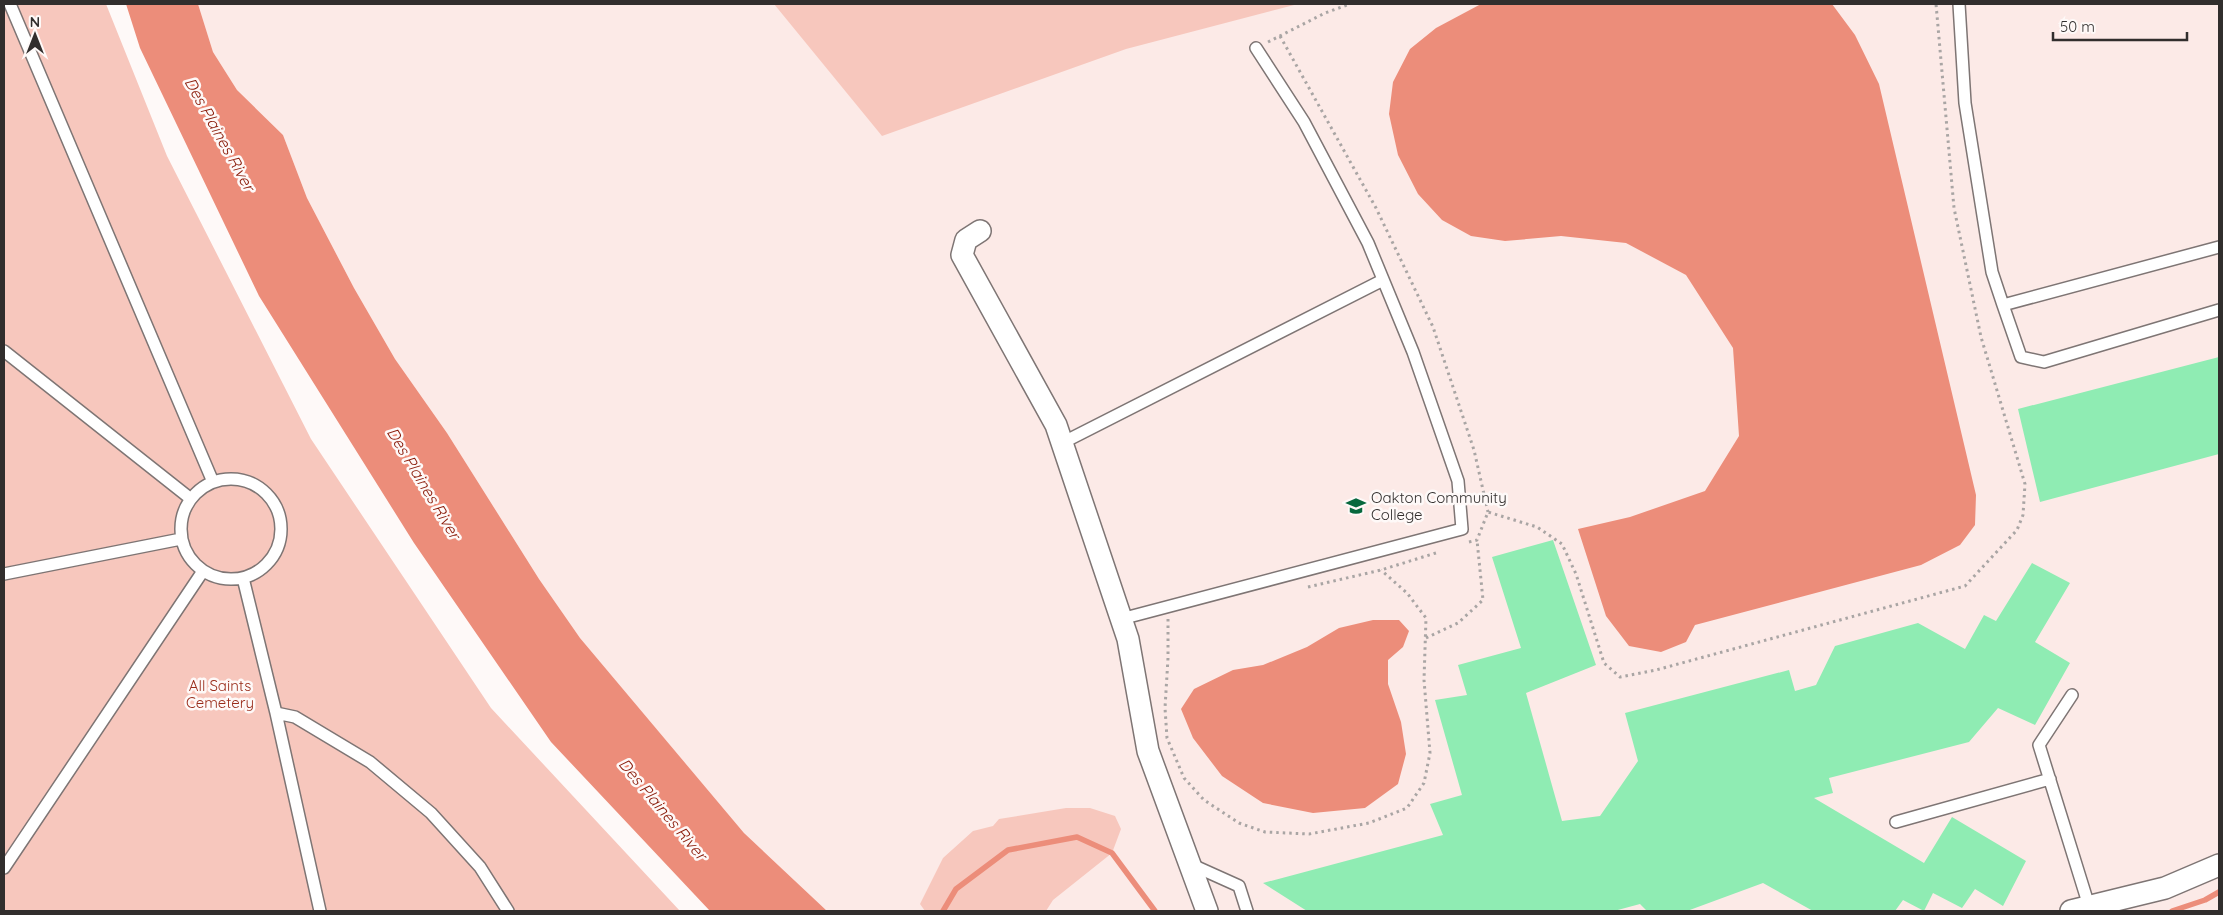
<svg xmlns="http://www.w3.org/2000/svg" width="2223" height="915" viewBox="0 0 2223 915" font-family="Quicksand,sans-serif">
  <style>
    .built { fill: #fceae7 }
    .green { fill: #f7c7bd }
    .water { fill: #ec8d7a }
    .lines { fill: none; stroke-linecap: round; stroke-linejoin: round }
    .stream { stroke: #ec8d7a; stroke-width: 5.5 }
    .building { fill: #8fecb3 }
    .lane-casing { stroke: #7e7574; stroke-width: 14 }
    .street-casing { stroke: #7e7574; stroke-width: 24 }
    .path { stroke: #a9a5a4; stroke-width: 3; stroke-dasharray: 2.5 4; stroke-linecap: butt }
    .lane { stroke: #fff; stroke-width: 11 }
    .street { stroke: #fff; stroke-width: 21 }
    .labels { text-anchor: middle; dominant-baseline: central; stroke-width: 5; stroke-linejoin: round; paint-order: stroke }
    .poi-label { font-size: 15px; fill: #312e2d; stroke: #fef9f8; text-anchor: start }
    .park-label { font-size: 15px; fill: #992b19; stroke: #fef9f8 }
    .water-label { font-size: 16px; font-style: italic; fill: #881705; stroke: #fef9f8 }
  </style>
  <rect width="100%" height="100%" fill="#fef9f8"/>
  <path class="built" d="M198,4H2219V911H827L744,833L580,638L539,579L447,433L395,359L354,288L307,198L283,135L237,90L213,52Z"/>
  <path class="green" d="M4,4H106L167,156L311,439L491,708L680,911H4Z
    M774,4H1298L1126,49L882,136Z
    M1066,808H1090L1115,816L1121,829L1112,853L1053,900L1046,911H925L920,904L943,858L973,831L993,826L999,819Z"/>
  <path class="water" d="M126,4H198L213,52L237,90L283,135L307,198L354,288L395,359L447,433L539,579L580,638L744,833L827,911H710L551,742L414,543L259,296L140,48Z
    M1481,4H1832L1855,35L1879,84L1976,495L1975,525L1960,545L1921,565L1695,625L1686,642L1661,652L1629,646L1606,616L1578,529L1630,517L1705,491L1739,436L1733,348L1686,275L1626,243L1561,236L1505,241L1471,236L1442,220L1418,194L1398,155L1389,114L1393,82L1410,49L1436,28Z
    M1373,620H1399L1409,631L1403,647L1388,660V684L1401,722L1406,754L1398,784L1365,808L1313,813L1263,803L1222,776L1193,738L1181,709L1194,689L1233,670L1263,665L1307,647L1339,628Z"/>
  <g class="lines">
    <path class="stream" d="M943,911L956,889L1008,850L1077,837L1112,853L1155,911
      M2172,911L2205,900L2219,892"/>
  </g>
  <path class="building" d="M2219,357V454L2040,502L2018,409Z
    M1553,540L1596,665L1526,693L1562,821L1600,816L1638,761L1625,713L1789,670L1795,691L1816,685L1835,646L1918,623L1965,649L1984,615L1996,621L2032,563L2070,583L2035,642L2070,663L2035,725L1998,708L1969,742L1829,778L1833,793L1814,798L1924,863L1952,817L2026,861L2003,906L1975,889L1962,908L1933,893L1924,911L1903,900L1895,911H1813L1763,883L1687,911H1647L1640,904L1614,911H1307L1263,883L1443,835L1430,804L1462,795L1435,700L1467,695L1458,665L1521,648L1492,557Z"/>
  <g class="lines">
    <defs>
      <path id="lane" d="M10,4L213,482
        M1959,4L1965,103L1992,272L2003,305L2219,247
        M2003,305L2021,357L2044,362L2219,310
        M4,351L191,499
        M1062,443L1383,280
        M181 529a50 50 0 1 1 100 0a50 50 0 1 1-100 0Z
        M4,574L181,539
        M243,578L276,713L295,717L370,762L431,813L480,867L508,911
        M1121,619L1462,529L1458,481L1413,352L1368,243L1304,122L1256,48
        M2072,695L2039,745L2089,906
        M276,713L320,911
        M1896,822L2050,779
        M1190,864L1239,886L1247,911
        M4,868L203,571"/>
      <path id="street" d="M980,231L966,240L962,255L1056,425L1128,639L1148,751L1207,911
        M2071,911L2165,888L2219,865"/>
    </defs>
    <use href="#lane" class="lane-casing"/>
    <use href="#street" class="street-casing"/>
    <path class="path" d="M1280,36L1376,208L1433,327L1474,450L1488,512
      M1268,42L1325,13L1350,4
      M1469,542L1477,540L1488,512L1537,527L1562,544L1576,574L1604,663L1620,677L1656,670L1965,586L2017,530L2023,515L2025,484L1981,337L1954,208L1936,4
      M1308,587L1381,570L1439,552
      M1168,619V658L1165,708L1167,738L1184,778L1204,800L1239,823L1265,832L1309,834L1369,823L1407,808L1424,783L1430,753L1424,680L1426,618L1407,593L1381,570
      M1426,638L1458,623L1483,600L1477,540"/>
    <use href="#lane" class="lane"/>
    <use href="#street" class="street"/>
  </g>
  <defs>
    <symbol id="university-bare" viewBox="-9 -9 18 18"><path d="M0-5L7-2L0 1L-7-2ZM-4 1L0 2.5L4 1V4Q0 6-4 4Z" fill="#06683d" stroke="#fef9f8" stroke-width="2.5" paint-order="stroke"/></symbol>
  </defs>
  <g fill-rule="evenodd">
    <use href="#university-bare" x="1342" y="492" width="28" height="28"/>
  </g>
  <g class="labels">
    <g class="poi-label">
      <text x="1371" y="497">Oakton Community<tspan x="1371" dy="17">College</tspan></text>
    </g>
    <g class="park-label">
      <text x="220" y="685">All Saints<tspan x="220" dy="17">Cemetery</tspan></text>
    </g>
    <g class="water-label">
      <text transform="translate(220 134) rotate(61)">Des Plaines River</text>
      <text transform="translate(424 483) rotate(59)">Des Plaines River</text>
      <text transform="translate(663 809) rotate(50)">Des Plaines River</text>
    </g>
  </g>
  <rect width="2223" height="915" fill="none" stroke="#312e2d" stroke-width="10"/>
  <g transform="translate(35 35)" stroke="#fef9f8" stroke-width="4" paint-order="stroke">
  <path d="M0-4L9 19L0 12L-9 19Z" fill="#312e2d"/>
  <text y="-8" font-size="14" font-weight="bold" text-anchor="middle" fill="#312e2d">N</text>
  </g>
  <path d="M2053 32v8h134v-8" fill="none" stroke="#312e2d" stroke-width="2.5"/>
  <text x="2060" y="32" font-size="15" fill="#312e2d" stroke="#fef9f8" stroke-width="4" paint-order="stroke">50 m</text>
</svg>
